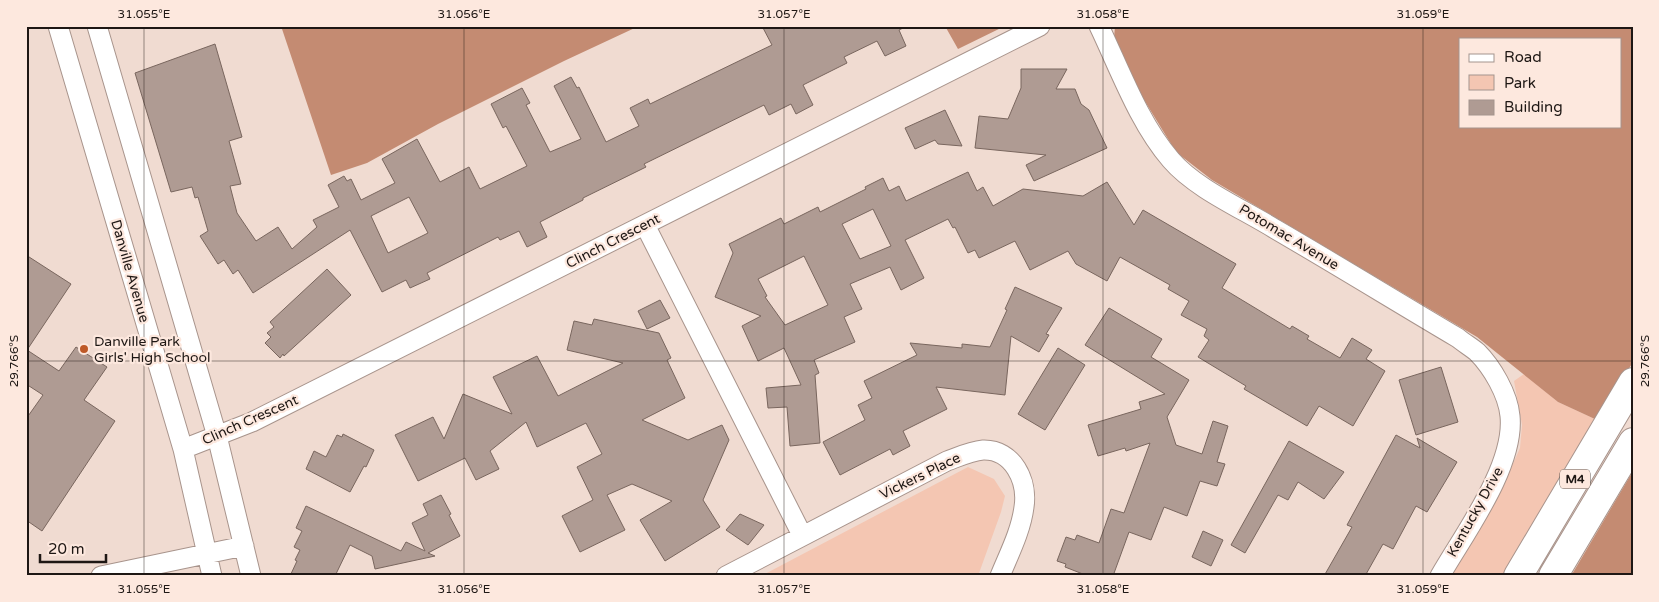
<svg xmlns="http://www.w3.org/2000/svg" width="1659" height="602" viewBox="0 0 1659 602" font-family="'Varela Round',sans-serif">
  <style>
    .green { fill: #f4c6b2 }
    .forest { fill: #c48b72; fill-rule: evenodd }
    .building { fill: #af9b93; stroke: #79665e; fill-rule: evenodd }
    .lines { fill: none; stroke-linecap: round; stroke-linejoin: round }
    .minor-casing { stroke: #a8948c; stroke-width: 21 }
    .motorway-casing { stroke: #a8948c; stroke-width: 30 }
    .minor { stroke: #fff; stroke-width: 19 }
    .motorway { stroke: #fff; stroke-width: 28 }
    .ticks { fill: none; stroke: #1e1714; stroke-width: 1; stroke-opacity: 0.45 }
    .poi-dot { fill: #be5927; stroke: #fde8de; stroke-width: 2 }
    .labels { text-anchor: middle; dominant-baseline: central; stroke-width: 4.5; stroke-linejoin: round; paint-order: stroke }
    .shield { fill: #fde8de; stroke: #615651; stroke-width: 1 }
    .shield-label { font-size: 12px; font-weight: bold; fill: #1e1714 }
    .street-label { font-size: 14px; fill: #1e1714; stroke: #fde8de }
    .poi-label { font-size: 14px; fill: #1e1714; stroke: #fde8de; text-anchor: start }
    .neatline { fill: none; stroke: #1e1714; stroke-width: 2 }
    .ticks-label { font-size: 12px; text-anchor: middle; fill: #1e1714 }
  </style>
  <rect width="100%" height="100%" fill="#f0dbd1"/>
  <path class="green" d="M1524,374L1558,402L1597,420L1503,576H1451L1507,477L1520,448L1522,425L1514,381Z
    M968,467L994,479L1005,496L1001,512L978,576H761Z"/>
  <path class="forest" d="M281,26H639L564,61L438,124L367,163L331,175Z
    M945,26H1005L958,49Z
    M1115,26H1633V362L1597,420L1558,402L1477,337L1212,180L1176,152L1141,95L1114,38ZM1460,39H1620V126H1460Z
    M1633,471V576H1571Z"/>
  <path class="building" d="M762,26H907L899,30L906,46L885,56L877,41L844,57L847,63L803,85L813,105L796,114L791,104L769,115L764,105L644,164L646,167L583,198V200L540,222L547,237L527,247L519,231L500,240L498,237L427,273L430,279L410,288L406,280L382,292L350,230L253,293L238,270L233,274L224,260L218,264L200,236L208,231L198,197L195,198L192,187L171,192L135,73L215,44L242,137L229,141L241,184L230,186L237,213L256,241L278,227L292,249L317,227L313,220L339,207L328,185L344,176L347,181L351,179L361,200L395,183L382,159L417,139L440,182L469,167L480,189L527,166L506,126L503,128L491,104L522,88L530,103L526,105L550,152L581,139L554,86L571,77L577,88L579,87L606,142L639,126L630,108L648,99L650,104L772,45ZM409,197L428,233L388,253L371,216Z
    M1021,69H1067L1056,89H1075L1081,104L1089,110L1107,148L1034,181L1026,165L1046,155L975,148L979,116L1008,119L1021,88Z
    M945,110L962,146L938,144L935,140L915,149L905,128Z
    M968,172L977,191L983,187L993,206L1023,189L1083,196L1107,182L1134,225L1143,210L1236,264L1222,288L1290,329L1292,326L1309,336L1307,339L1340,358L1352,338L1372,350L1366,359L1385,371L1353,426L1319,406L1307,426L1244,389L1246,386L1198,357L1209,340L1204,336L1207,329L1181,315L1189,301L1168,289L1170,285L1120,257L1107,281L1076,264L1068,251L1030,270L1015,241L979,258L975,250L968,253L955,227L953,228L948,219L905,240L924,278L901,290L890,267L850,284L862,309L844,317L855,342L814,360L819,373L815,375L820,443L790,446L787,407L768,408L766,388L801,385L784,348L758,361L742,326L761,316L715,297L733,253L729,244L781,218L784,224L818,207L820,212L866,189L865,187L883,178L889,191L899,186L906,201ZM873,209L891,246L860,259L842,224ZM804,256L828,305L785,325L765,297L767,296L758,279Z
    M26,255L71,284L27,350L59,371L76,347L107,367L84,400L115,421L42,531L26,520V419L43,395L26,384Z
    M327,269L351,295L284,356L283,354L280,358L265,343L271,337L267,333L274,327L270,322Z
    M1015,287L1062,308L1046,334L1049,335L1039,352L1011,336L1005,395L936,387L947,409L903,431L910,446L893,455L890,449L840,475L823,442L865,420L858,405L872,398L864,381L917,355L910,343L962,348V344L990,347L1007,310L1005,309Z
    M660,300L670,318L647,329L638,311Z
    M1109,308L1162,339L1151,357L1189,380L1167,417L1176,445L1202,454L1213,421L1228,426L1217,462L1225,464L1217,486L1200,481L1187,516L1164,507L1151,540L1129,532L1113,576H1088L1065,567L1066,564L1057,561L1066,537L1075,540L1077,535L1099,543L1111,509L1124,513L1150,443L1126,451L1125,448L1098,456L1088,425L1141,409L1139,402L1165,394L1085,345Z
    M594,319L659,333L671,358L667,360L685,398L642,420L688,440L722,425L729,440L703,500L720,527L665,561L640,520L672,501L632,484L607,495L625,530L580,552L562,516L593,500L577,467L602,454L586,423L537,447L526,422L490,451L499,469L476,480L465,458L418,481L395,435L433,417L444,439L463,394L512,414L493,377L537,356L558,396L623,363L567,350L574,321L592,325Z
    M1058,348L1085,365L1045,430L1018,414Z
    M1441,367L1458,422L1416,435L1399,380Z
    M343,434L374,450L366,467L364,466L350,492L306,469L314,451L326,457L337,435L342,437Z
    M1396,435L1420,448L1417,438L1457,462L1427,512L1416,506L1393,549L1383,544L1365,576H1324L1352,527L1347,525Z
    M1289,441L1344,472L1324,499L1298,482L1288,500L1278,495L1245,553L1231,545Z
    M441,495L451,514L449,515L460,536L428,553L435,556L375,569L372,556L350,545L335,576H290L297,561L295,560L300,550L294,547L302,531L296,528L306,506L401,551L406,542L425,551L412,523L428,515L423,504Z
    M740,514L764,525L748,545L726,530Z
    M1203,531L1223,540L1211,566L1192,557Z"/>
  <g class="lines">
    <defs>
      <path id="minor" d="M58,26L183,449L212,576
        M97,26L217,436L251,576
        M1099,26C1120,70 1139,123 1171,160C1196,189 1243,209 1275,229C1337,265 1397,302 1458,338C1464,343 1471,347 1477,352C1492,367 1508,394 1510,416C1515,466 1464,534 1440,576
        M645,225L802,535
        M183,449L252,422L1040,26
        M101,576L244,546
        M726,576L947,461C958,457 971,451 983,450C1013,449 1028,481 1024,507C1021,531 1009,554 1000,576"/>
      <path id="motorway" d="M1518,576L1633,382
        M1553,576L1633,442"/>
    </defs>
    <use href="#minor" class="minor-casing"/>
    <use href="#motorway" class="motorway-casing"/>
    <use href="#minor" class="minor"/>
    <use href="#motorway" class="motorway"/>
  </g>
  <path class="ticks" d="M144,26V576M464,26V576M784,26V576M1103,26V576M1423,26V576M26,361H1633"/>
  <circle class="poi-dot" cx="84" cy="349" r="5"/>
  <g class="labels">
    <rect class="shield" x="1560" y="469.5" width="30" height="19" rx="4"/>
    <g class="shield-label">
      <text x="1575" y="479">M4</text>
    </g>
    <g class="street-label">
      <text transform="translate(1289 237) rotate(31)">Potomac Avenue</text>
      <text transform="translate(613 241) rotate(-27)">Clinch Crescent</text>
      <text transform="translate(130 271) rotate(74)">Danville Avenue</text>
      <text transform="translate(250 420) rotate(-24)">Clinch Crescent</text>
      <text transform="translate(920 476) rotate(-26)">Vickers Place</text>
      <text transform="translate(1475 512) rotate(-61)">Kentucky Drive</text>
    </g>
    <g class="poi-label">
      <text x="94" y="341">Danville Park<tspan x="94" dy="16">Girls' High School</tspan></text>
    </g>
  </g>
  <rect width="1659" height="602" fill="none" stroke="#fde8de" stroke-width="55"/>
  <rect x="1459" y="38" width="162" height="90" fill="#fde8de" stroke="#a4948d"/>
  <rect x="1469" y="54" width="25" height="8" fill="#ffffff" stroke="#a4948d"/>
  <text x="1504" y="62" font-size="15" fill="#1e1714">Road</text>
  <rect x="1469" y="75" width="25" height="15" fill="#f4c6b2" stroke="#a4948d"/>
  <text x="1504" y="88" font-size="15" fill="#1e1714">Park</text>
  <rect x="1469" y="100" width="25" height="15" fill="#af9b93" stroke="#a4948d"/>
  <text x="1504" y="112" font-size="15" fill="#1e1714">Building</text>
  <path d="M40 554v8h66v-8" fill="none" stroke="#1e1714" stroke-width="2.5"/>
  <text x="48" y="554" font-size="15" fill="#1e1714" stroke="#fde8de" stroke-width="4" paint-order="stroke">20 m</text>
  <rect x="28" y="28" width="1604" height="546" class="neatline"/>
  <g class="ticks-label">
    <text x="144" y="18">31.055°E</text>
    <text x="464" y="18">31.056°E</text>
    <text x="784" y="18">31.057°E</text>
    <text x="1103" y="18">31.058°E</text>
    <text x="1423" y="18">31.059°E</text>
    <text transform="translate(14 361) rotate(-90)" y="4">29.766°S</text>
    <text transform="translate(1645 361) rotate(-90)" y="4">29.766°S</text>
    <text x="144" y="593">31.055°E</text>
    <text x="464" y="593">31.056°E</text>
    <text x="784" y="593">31.057°E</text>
    <text x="1103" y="593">31.058°E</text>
    <text x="1423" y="593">31.059°E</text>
  </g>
</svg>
